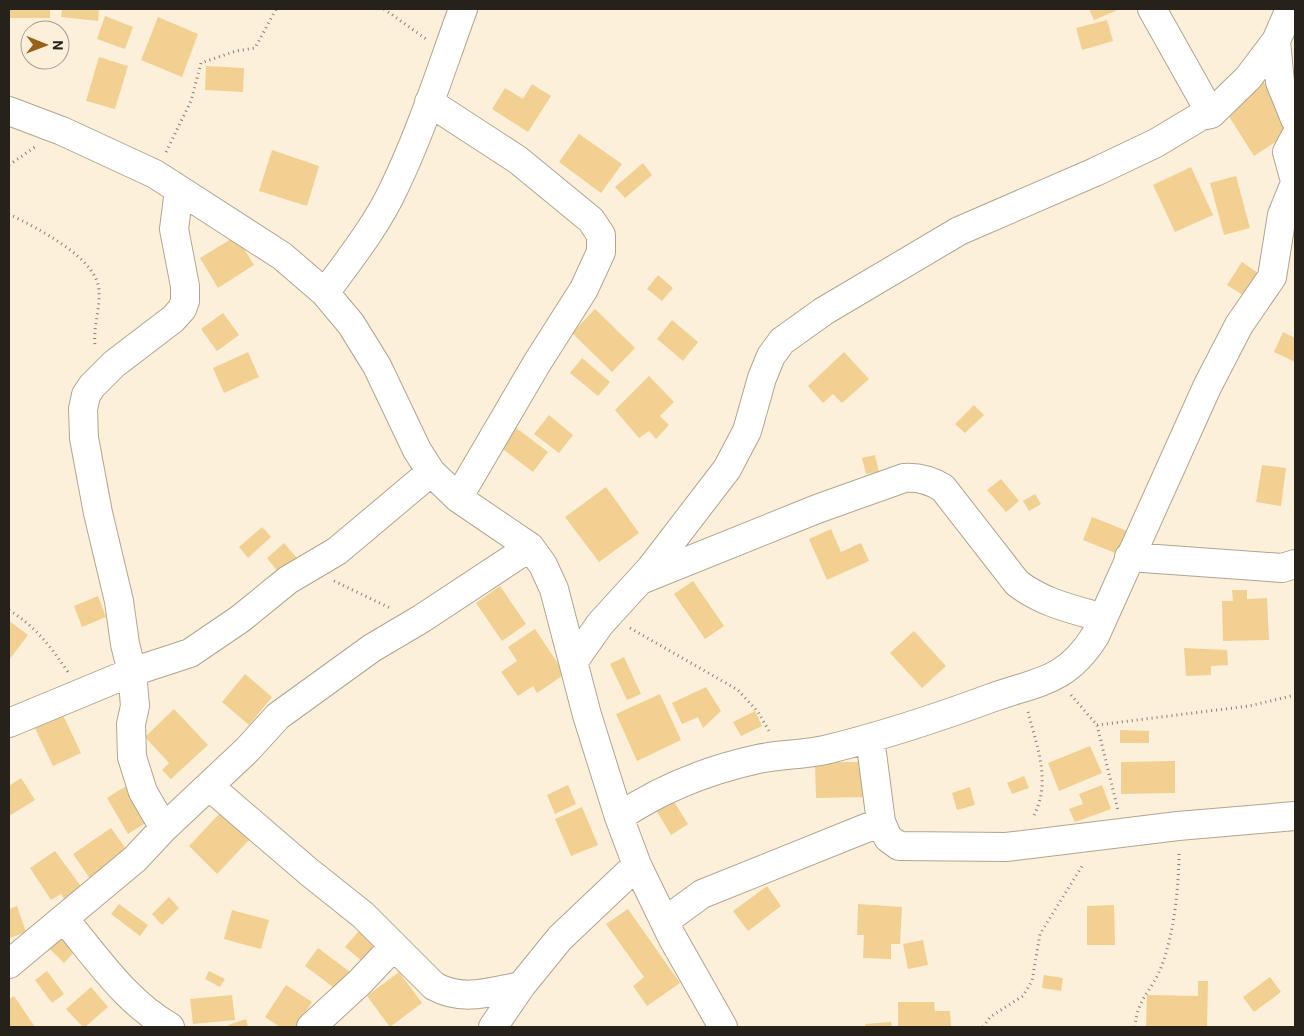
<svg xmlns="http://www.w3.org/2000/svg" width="1304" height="1036" viewBox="0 0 1304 1036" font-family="Roboto,sans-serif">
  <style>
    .building { fill: #f1d091 }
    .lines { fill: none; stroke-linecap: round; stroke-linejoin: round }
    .minor-casing { stroke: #b0a590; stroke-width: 30 }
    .path { stroke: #878071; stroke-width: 3; stroke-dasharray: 1 4; stroke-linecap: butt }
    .minor { stroke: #fff; stroke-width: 28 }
  </style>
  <rect width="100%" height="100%" fill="#fcf0da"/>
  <path class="building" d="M9,9H50V18H9Z
    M62,9H99L98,21L61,17Z
    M1089,9H1120L1094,20Z
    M105,16L133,27L125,49L97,39Z
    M158,17L198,34L182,77L141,60Z
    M1107,20L1113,41L1082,50L1076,28Z
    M99,57L128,66L115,109L86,101Z
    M206,66L244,68L243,92L205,90Z
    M1263,81L1294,130L1254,156L1223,107Z
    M532,84L551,96L528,132L492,109L505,88L523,99Z
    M579,134L622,164L601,193L559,162Z
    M272,150L319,166L307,206L259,191Z
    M643,163L652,175L625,198L615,187Z
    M1191,167L1213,215L1175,232L1153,185Z
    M1236,176L1250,228L1224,235L1210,183Z
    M236,236L254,265L218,288L200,258Z
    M1242,262L1267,279L1252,301L1227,285Z
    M658,275L673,288L662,301L647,289Z
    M595,309L635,348L612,372L572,333Z
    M223,313L239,335L217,351L201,329Z
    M672,320L698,342L683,361L657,339Z
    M1283,332L1295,338V362L1274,352Z
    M248,352L259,377L224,393L213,368Z
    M844,352L869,379L842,403L833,394L823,403L808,386Z
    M582,358L610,382L598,396L570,373Z
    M649,376L674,402L660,416L669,425L656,439L649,431L639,438L615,410Z
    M974,405L984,415L965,433L955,424Z
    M549,415L573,435L559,453L534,434Z
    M515,427L548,452L533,472L500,447Z
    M875,455L879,472L866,474L862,458Z
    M1262,465L1286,468L1281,506L1256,502Z
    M1001,479L1019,501L1006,512L987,490Z
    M606,487L639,533L599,562L565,517Z
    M1035,494L1041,504L1029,511L1023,501Z
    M1092,517L1130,532L1120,555L1083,540Z
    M262,527L271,537L248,558L239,547Z
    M831,529L841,552L861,543L869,561L827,580L809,539Z
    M284,543L297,558L279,573L267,558Z
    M693,581L724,626L705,639L674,594Z
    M500,586L526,624L502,641L476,603Z
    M1232,590H1247V599L1267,598L1269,640L1223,641L1222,601H1233Z
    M98,596L106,617L82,627L74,606Z
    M9,621L28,635L9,660Z
    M535,629L565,674L537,693L533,686L518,696L501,672L517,661L508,647Z
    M914,631L946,666L922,688L890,653Z
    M1184,648L1227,650L1228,665L1211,666V675L1186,676Z
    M624,657L641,694L627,700L610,664Z
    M245,674L272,697L249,725L222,702Z
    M706,687L721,711L703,728L698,717L682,724L672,703Z
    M660,694L681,740L637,761L616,714Z
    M60,709L81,753L53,766L32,722Z
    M174,709L208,745L171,779L162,770L169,763L145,737Z
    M755,711L762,726L741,736L733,722Z
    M1120,730L1149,731V743H1120Z
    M1090,746L1102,773L1059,791L1048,763Z
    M1175,761V793L1121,794V762Z
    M815,762H872V797L816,798Z
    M1024,776L1029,788L1012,794L1007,783Z
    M21,778L35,800L9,816V786Z
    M131,783L152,819L128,834L107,798Z
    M568,785L576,804L555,814L547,795Z
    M1102,785L1111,809L1075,822L1069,809L1083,804L1079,794Z
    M970,787L975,805L957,810L952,793Z
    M673,800L688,824L671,835L656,810Z
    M582,807L598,845L571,856L555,819Z
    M221,812L250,839L217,874L189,846Z
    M111,828L131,856L93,883L73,854Z
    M55,851L86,893L68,905L61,894L51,900L30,868Z
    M767,886L781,906L748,931L733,911Z
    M169,897L179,908L162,925L152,914Z
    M119,904L148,925L140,936L111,914Z
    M858,904L902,907L900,944H891V959L863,958L864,935H857Z
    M1114,905L1115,945H1087V906Z
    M17,906L26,932L10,938L9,909Z
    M628,909L680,983L647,1006L633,986L644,977L606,924Z
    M232,910L269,920L261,949L224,939Z
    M363,926L382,941L364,963L345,947Z
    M63,934L78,948L64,963L49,948Z
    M923,940L928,965L908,969L903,944Z
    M318,948L350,972L337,990L305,966Z
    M47,971L64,994L52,1003L35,980Z
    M209,971L225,979L220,987L205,979Z
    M399,972L422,1003L390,1027L367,996Z
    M1044,975L1063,978L1061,991L1042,988Z
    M1270,977L1281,992L1254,1012L1243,997Z
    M1198,981H1208L1207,1027H1146L1147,995L1198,996Z
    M286,985L312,1002L296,1027H280L265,1017Z
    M91,987L108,1007L85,1027H83L66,1009Z
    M232,995L235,1020L193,1024L190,999Z
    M14,996L35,1027H9V999Z
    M898,1002H934L935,1011H950L951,1027H898Z
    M246,1019L248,1027H229L228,1025Z
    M891,1022L892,1027H866L865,1024Z"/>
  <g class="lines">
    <defs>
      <path id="minor" d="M1152,9L1211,114
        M1276,41L1280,82L1295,119
        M429,102L518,160L591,220L601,235V252L584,289L537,363L458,498
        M9,111L62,131L155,174L282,256L325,293L351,324L377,366L417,450L431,472L458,498L530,547L543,565L554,589L587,715L619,817L637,865L672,937L723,1027
        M1295,137L1287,152L1295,181
        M325,293C349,260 377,225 394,188C422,130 441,69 463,9
        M1129,557L1282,568L1295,564
        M643,579L817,509L904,478C919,477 930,480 943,488L1017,583C1043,603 1072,609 1103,618
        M574,661L600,624L651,568L727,469L747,431L762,378L771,356L782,341L824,311L959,231L1095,172L1156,143L1201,116L1211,114L1248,78L1276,41L1290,9
        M9,723L132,672L190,653L240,619L288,580L337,551L431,472
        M870,738L881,822L888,838L899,846L1006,847L1178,826L1295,816
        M209,786L309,872L363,915L434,986C463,1002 490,992 521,986
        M619,817C660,789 708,770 758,759C780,754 803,755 825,750C882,736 937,718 991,698C1039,681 1066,682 1095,636L1207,387L1239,325L1272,277L1282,215L1295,183
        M164,828L143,792L132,757L131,724L135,706L132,672L125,644L119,601L98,513L84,438L83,409L86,395L92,386L114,364L173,319L182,309L185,301V286L174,229L179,190
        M65,920C97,958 126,1002 170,1027
        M665,921L702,894L881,822
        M9,964L135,859L164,828L247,750L278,716L372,648L421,619L530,547
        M311,1027L360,982L394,946
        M493,1027L521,986L560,938L637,865"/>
    </defs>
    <use href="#minor" class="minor-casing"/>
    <path class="path" d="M384,9L426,39
      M166,152L191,101L201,63L236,51L255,48L276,9
      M9,165L35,147
      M9,214C36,228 99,258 99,292C100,310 93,328 95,346
      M334,581L390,608
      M9,610C36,627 50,646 68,672
      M630,628L738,690L758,712L769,731
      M1071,695L1097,725L1118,810
      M1028,712C1037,747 1052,783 1033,817
      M1097,725L1249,706L1295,695
      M983,1027L990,1017L1023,996L1032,981L1040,934L1084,863
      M1135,1027C1137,998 1153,990 1162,965C1174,933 1179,886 1179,852"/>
    <use href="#minor" class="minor"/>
  </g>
  <rect width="1304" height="1036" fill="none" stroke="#26221a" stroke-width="20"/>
  <g transform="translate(45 45) rotate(91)"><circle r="24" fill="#fcf0da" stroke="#a69e8d"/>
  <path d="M0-4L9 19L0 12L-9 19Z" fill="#976119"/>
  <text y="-8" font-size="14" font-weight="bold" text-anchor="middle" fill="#26221a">N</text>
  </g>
</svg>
